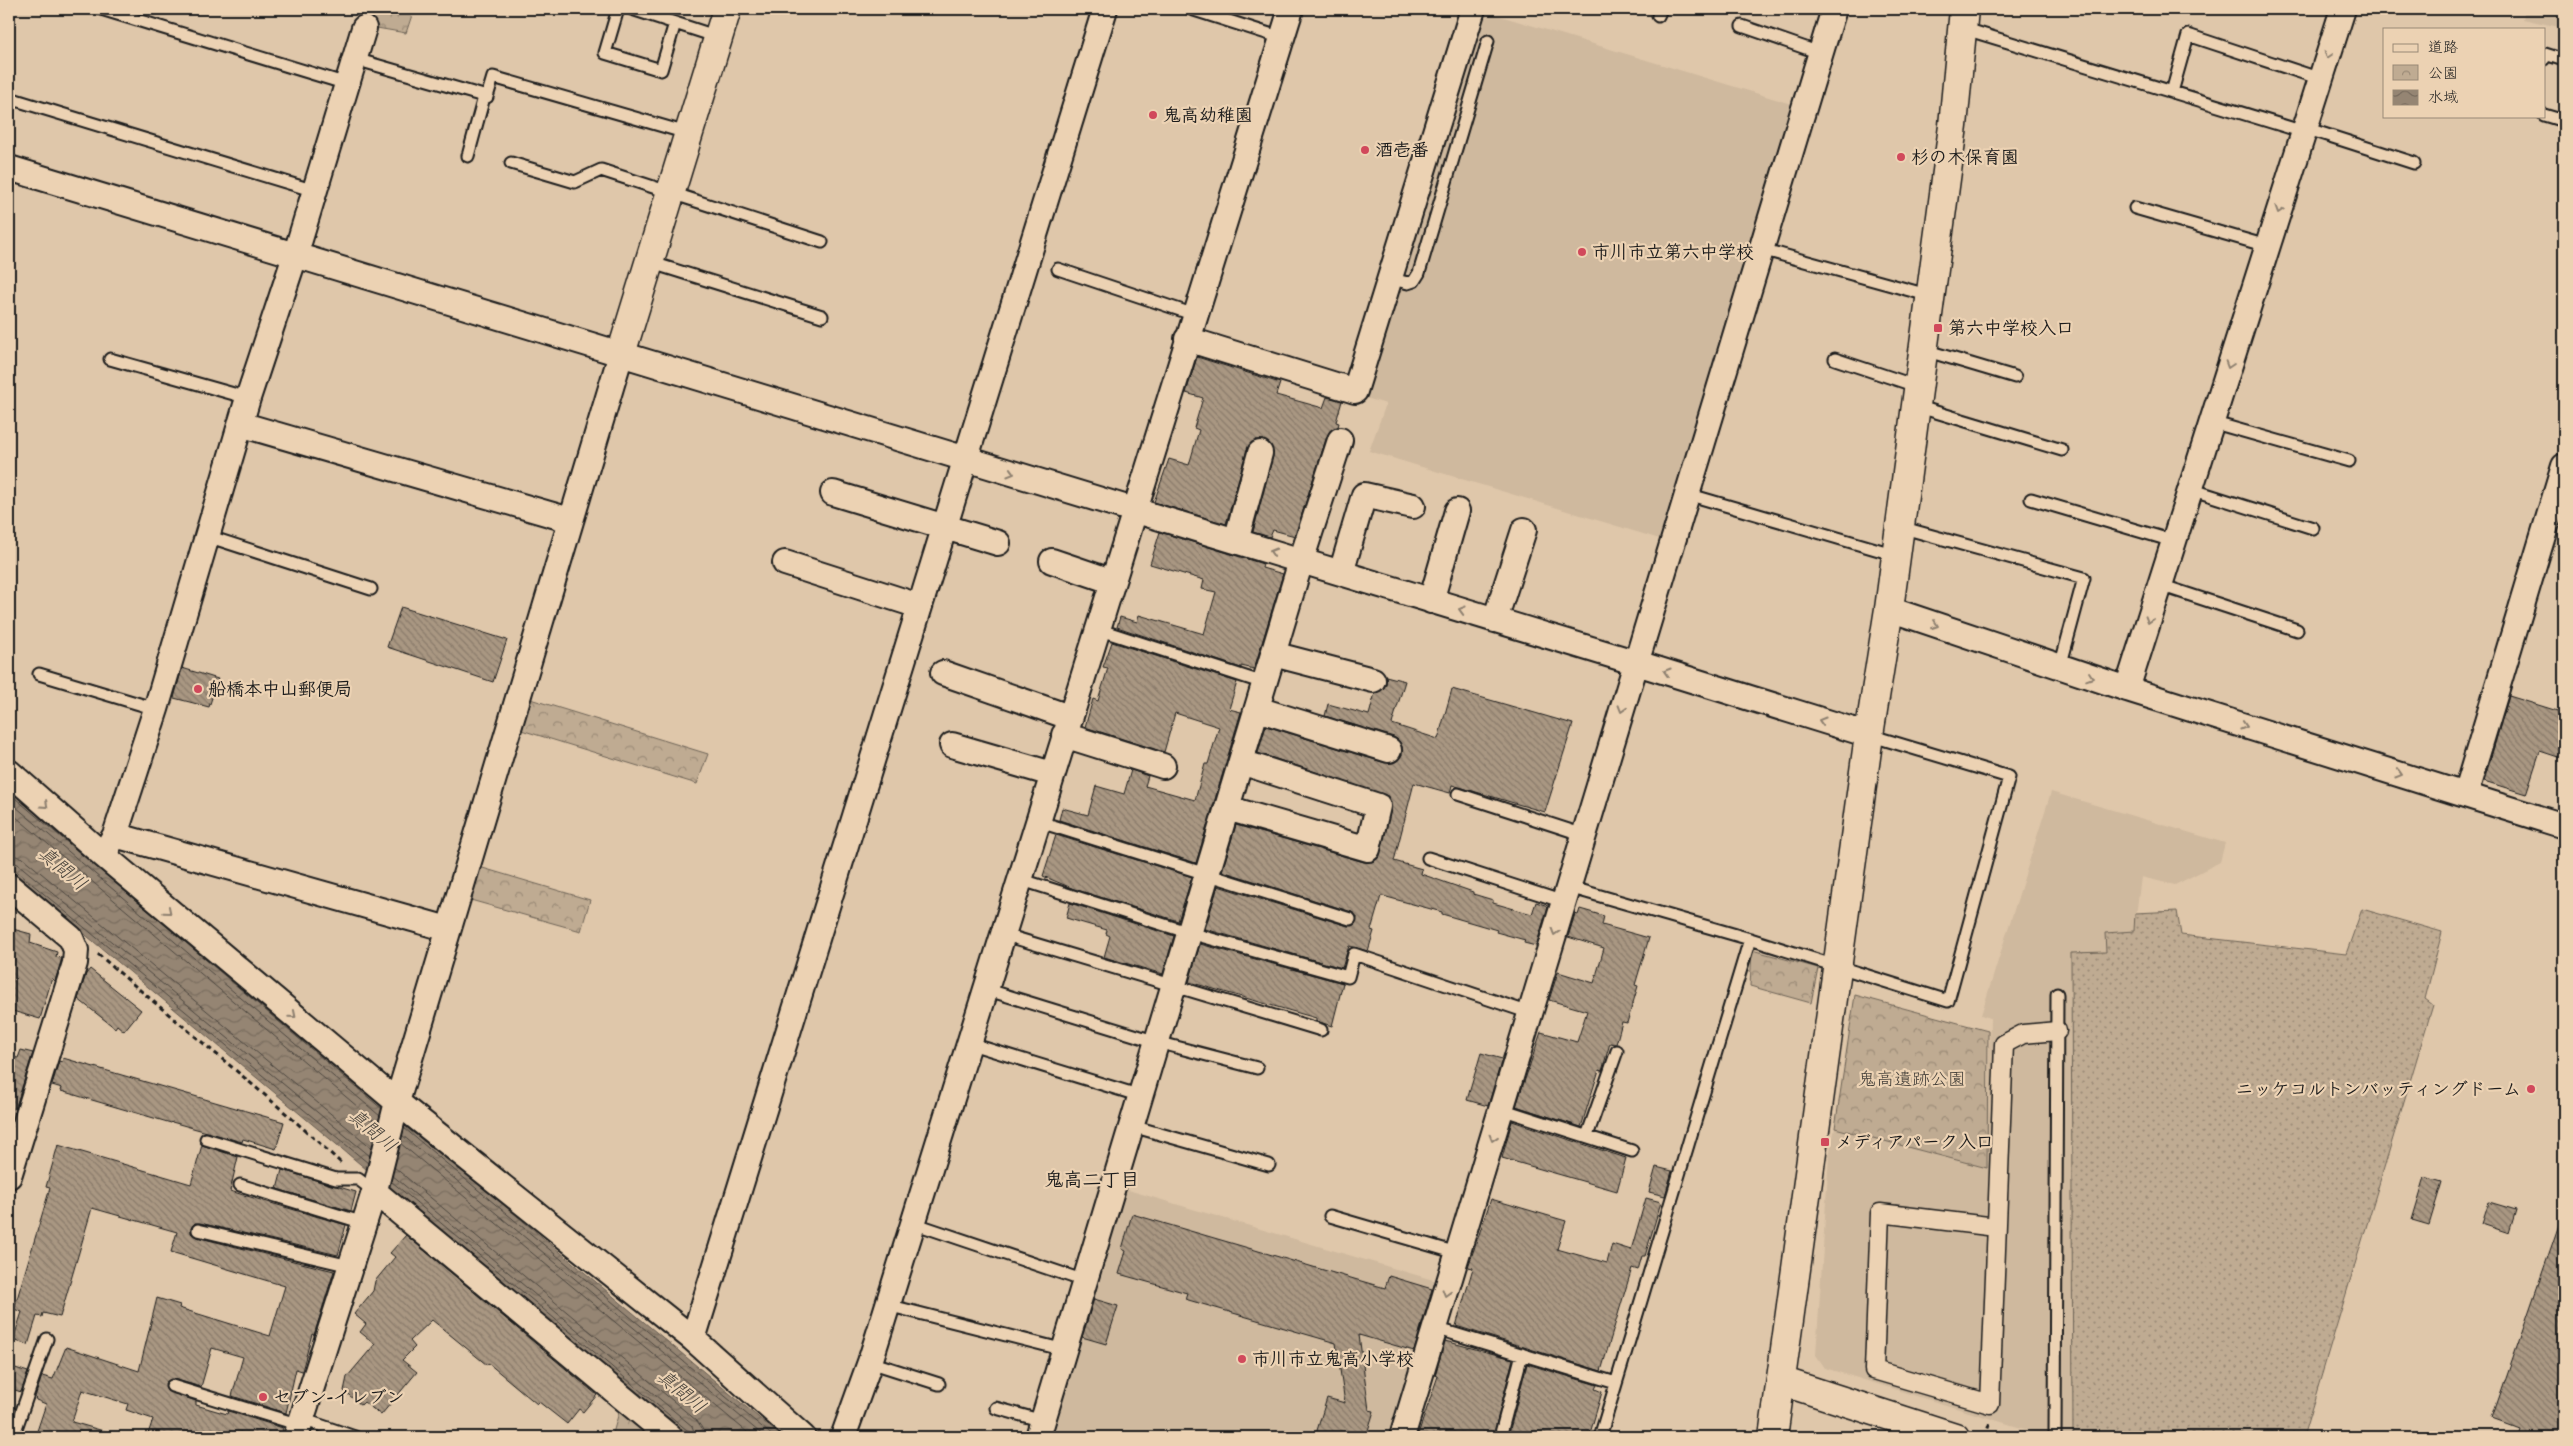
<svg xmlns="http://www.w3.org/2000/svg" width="2573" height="1446" viewBox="0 0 2573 1446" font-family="'Architects Daughter','Klee One',sans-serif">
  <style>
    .built { fill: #cfb99e }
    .grass { fill: url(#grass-dots); stroke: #6e6457 }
    .park { fill: url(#park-crowns); stroke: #6e6457 }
    .water { fill: url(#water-waves); stroke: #655b50 }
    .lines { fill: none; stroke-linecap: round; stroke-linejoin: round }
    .shore { stroke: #4c463f; stroke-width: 1 }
    .building { fill: url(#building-back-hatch); stroke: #1c1c1c }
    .service-casing { stroke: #1c1c1c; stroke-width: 15 }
    .pedestrian-casing { stroke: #1c1c1c; stroke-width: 21 }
    .minor-casing { stroke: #1c1c1c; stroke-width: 28 }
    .tertiary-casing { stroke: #1c1c1c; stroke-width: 31 }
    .path { stroke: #1c1c1c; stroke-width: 3; stroke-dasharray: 5 4; stroke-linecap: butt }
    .service { stroke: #ecd2b3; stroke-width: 11 }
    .pedestrian { stroke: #ecd2b3; stroke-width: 18 }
    .minor { stroke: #ecd2b3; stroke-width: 24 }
    .tertiary { stroke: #ecd2b3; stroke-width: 28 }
    .oneway { stroke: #8e806f }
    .poi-dot { fill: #d1495b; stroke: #ecd2b3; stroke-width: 2 }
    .labels { text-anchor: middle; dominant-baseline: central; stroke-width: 4.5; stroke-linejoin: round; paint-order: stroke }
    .poi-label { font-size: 18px; font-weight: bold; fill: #1c1c1c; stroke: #ecd2b3; text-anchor: start }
    .park-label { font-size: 18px; fill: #45403a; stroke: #ecd2b3 }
    .water-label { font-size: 19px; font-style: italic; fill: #46413a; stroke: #ecd2b3 }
    .neighbourhood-label { font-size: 19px; font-weight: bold; fill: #1c1c1c; stroke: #ecd2b3 }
  </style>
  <defs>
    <pattern id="grass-dots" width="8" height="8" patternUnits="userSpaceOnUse" patternTransform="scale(1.25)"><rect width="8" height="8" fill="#bfab92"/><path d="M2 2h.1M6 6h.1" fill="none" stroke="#9a8a76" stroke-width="1.8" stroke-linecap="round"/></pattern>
    <pattern id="park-crowns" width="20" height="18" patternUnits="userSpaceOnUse" patternTransform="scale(1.25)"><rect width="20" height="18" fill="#bfab92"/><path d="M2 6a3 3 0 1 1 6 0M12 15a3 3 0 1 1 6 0" fill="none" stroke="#9a8a76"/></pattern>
    <pattern id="water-waves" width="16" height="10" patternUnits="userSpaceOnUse" patternTransform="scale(1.25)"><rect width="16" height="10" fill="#958573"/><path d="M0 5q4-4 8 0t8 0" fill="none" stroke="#796c5e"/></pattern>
    <pattern id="building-back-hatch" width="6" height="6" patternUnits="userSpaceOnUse" patternTransform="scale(1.25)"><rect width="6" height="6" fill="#a99782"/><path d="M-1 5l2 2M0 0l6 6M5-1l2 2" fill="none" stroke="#897a6a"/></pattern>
  </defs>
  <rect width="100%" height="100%" fill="#dfc7aa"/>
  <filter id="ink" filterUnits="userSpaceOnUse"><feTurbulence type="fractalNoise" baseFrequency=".02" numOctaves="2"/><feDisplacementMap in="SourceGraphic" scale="10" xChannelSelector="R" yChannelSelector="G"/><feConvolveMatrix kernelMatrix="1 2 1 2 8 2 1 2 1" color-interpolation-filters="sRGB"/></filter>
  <g filter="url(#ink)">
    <path class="built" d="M2525,9H2564V28L2523,19Z
      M1487,12L1798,106L1663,540L1369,451L1386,404L1366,398Z
      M2051,792L2225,843L2220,862L2175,885L2141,877L2134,931L2106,952L2071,954L2073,1437H2051L1825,1368L1816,1355L1829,1156L1835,1128L1987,1168L1990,1018L1981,1015Z
      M1118,1187L1440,1282L1393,1437H1045Z"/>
    <path class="grass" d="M2362,909L2442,932L2425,999L2433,1005L2303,1437H2073L2071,953L2106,952L2105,933L2134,931L2135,913L2177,911L2181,935L2346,954Z"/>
    <path class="park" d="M377,9H414L406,33L371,27Z
      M527,698L708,754L697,784L518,729Z
      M476,866L590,900L581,931L467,899Z
      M1752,950L1818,968L1811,1003L1750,986Z
      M1855,995L1988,1031L1987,1168L1835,1128Z
      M621,1405L663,1437H612Z"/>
    <path class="water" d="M9,786L446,1157L782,1437H687L9,871Z"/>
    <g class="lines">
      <path class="shore" d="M9,793L382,1109
        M9,801L380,1116
        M9,811L378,1124
        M9,854L23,858L372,1148
        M9,861L18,864L370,1156
        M9,867L14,869L368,1163
        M404,1128L774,1437
        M402,1135L765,1437
        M400,1143L753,1437
        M394,1167L697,1421L702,1428L704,1437
        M392,1175L692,1426L696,1437
        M391,1181L688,1431L690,1437"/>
    </g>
    <path class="building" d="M1197,357L1280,383L1276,395L1323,408L1327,397L1342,401L1336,422L1339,423L1338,427L1331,430L1327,436L1295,536L1273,530L1270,537L1253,532L1273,456L1270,444L1263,440H1256L1247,449L1226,524L1154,502L1169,459L1189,465L1199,430L1194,428L1203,398L1186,393Z
      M1160,532L1263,564L1262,568L1283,574L1254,669L1241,666V668L1117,627L1120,617L1137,622L1139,615L1204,634L1216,592L1202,589L1204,580L1150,564Z
      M401,607L507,640L493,682L387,647Z
      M1112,642L1237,682L1229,709L1241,712L1196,863L1059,820L1062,808L1088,815L1096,786L1124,794L1131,770L1148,776L1145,786L1195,800L1205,764H1208L1219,727L1175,713L1164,752L1085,727L1093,699L1098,701L1108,668L1103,667Z
      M182,668L218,679L209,707L174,698Z
      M1386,676L1405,681L1392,724L1438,739L1452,689L1573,724L1545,812L1452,785L1450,793L1414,783L1394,861L1422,869L1421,874L1473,892V894L1493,900V903L1532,914L1536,902L1548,906L1536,946L1524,943L1525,940L1496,932L1497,930L1442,914V912L1383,896H1381L1371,930L1374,931L1368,951L1349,946L1342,968L1205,929L1218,886L1348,926L1355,924L1357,917L1352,912L1222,871L1236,825L1364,862H1372L1378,858L1391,809L1388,796L1258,753L1266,726L1385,763L1398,760L1402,755V747L1399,741L1394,737L1325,716L1328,704L1369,715L1375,693L1382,690L1386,684Z
      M2509,696L2564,713V759L2540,751L2526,794L2484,781Z
      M1056,835L1192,877L1178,921L1074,889L1043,876Z
      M1070,903L1174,936L1163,974L1104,957L1110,936L1106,934L1107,930L1066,918Z
      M1580,909L1604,916L1602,925L1649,938L1635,985L1638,986L1627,1023L1622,1022L1616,1044L1610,1043L1602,1071L1599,1070L1581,1127L1516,1106L1541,1032L1577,1042L1587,1011L1549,1000L1558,972L1594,983L1604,948L1568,937L1575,914L1578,915Z
      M9,928L31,934L30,943L57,952L56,957L62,958L55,981L52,978L40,1019L9,1010Z
      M1200,944L1343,983L1332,1026L1316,1021V1018L1189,982Z
      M90,969L141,1010L124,1031L117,1025L115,1028L78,999L86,974Z
      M21,1050L33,1053L9,1128V1067L12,1057L18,1058Z
      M1481,1053L1502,1059L1488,1106L1467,1100Z
      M63,1058L284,1122L276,1149L243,1139L242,1142L172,1122L171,1123L61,1091L62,1088L52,1085L59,1061L62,1062Z
      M1512,1121L1626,1158L1617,1191L1502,1158Z
      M58,1145L191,1184L202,1145L238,1157L230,1191L346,1225L338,1255L200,1223H195L191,1228V1233L196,1237L334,1271L314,1335L312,1334L302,1371L296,1369L286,1413L232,1396L243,1357L212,1348L201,1387L174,1379L165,1383L167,1391L196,1401V1405L227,1414L228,1411L283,1428L281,1437H255L240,1432L239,1437H147L153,1419L126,1410L128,1404L82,1390L72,1422L107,1432V1437H35L46,1404L36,1400L35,1397L42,1376L53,1379L66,1347L139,1371L157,1298L180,1305L179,1308L270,1336L285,1286L171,1252L177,1232L92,1208L60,1317L43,1313L42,1317L37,1316L28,1345L13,1340L22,1312L14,1309L50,1188L46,1187Z
      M1656,1167L1672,1171L1665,1196L1649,1192Z
      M282,1170L356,1192L351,1211L277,1189Z
      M2425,1177L2442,1182L2429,1225L2412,1220Z
      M1646,1198L1661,1202L1645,1256H1642L1638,1270L1632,1268L1601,1371L1456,1326L1473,1268L1468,1267L1491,1199L1566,1221L1557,1249L1607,1263L1612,1244L1631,1250Z
      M2489,1202L2516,1210L2509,1233L2482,1224Z
      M1132,1214L1385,1288L1389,1276L1432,1289L1414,1351L1359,1335L1369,1410L1374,1411L1366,1437H1315L1327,1398L1345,1403L1336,1343L1185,1299L1187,1293L1119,1274L1126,1251L1122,1249Z
      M2562,1216H2564V1437H2516L2519,1428L2492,1418Z
      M406,1235L597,1395L583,1412L579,1409L567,1424L539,1402L537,1404L488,1363L487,1365L432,1320L410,1341L415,1347L402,1360L417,1372L381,1415L364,1402L361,1405L344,1391L347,1377L375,1344L360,1332L366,1324L354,1314L373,1291L375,1281L395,1257L390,1253Z
      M1094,1299L1118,1306L1106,1344L1082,1337Z
      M1445,1341L1513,1359L1493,1437H1417L1438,1376L1435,1375Z
      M1527,1364L1597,1385L1595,1389L1602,1392L1589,1437H1508Z
      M9,1366L28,1372L21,1392L9,1388Z"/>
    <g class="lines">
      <defs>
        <path id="service" d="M101,9L347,84
          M618,9L605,53L661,70L675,23
          M632,9L718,37
          M1191,9L1282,38
          M1658,16L1661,9
          M1742,26L1820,53
          M1962,28L2304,132
          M355,59L487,97L493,77L687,133
          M2544,59L2545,54L2564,60
          M2172,92L2188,35L2321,79
          M9,98L315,191
          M2544,115L2564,121
          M2305,128L2414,163
          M468,156L484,97
          M511,163L575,182L601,170L822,242
          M2135,208L2267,246
          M1761,249L1931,296
          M649,262L822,316
          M1058,269L1195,315
          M1392,279L1408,283L1414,281L1419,273L1488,41
          M1924,350L2015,377
          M110,359L248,398
          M1835,359L1919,387
          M1916,406L2062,450
          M2211,422L2349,461
          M2190,489L2313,528
          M1687,494L1896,555
          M2031,499L2173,541
          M1900,527L2084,578L2060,667
          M207,536L371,589
          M2160,585L2297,630
          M1097,629L1264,683
          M39,674L156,709
          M1458,794L1584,835
          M1037,821L1350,919
          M1428,858L1564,902
          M1019,879L1190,933L1348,977L1354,954L1530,1013
          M1569,887L1750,939L1948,1001L2009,777L1869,735
          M1002,934L1321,1030
          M985,989L1157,1042L1257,1068
          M968,1043L1141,1096
          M1501,1109L1632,1151
          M1132,1126L1269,1165
          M1587,1136L1617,1051
          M206,1139L336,1179H358L374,1191
          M240,1185L364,1223
          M1330,1216L1457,1253
          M913,1223L1085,1281
          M198,1230L350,1266
          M887,1305L1065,1350
          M1435,1328L1616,1383
          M870,1362L939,1384
          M172,1386L300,1425
          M996,1408L1043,1421
          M302,1419L355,1437
          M13,1437L47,1339
          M1500,1437L1522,1354
          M1600,1437L1750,939
          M2055,1437L2057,994"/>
        <path id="pedestrian" d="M1996,1227L1880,1213L1874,1370L1990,1404L2004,1044L2023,1034L2057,1031"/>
        <path id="minor" d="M9,168L1637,663L1869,735
          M1187,339L1355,391L1473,9
          M240,424L570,520
          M833,493L998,543
          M1236,541L1260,453
          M1052,561L1111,581
          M785,563L919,606
          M1341,573L1364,495L1413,506
          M1431,601L1457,511
          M1889,609L2127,689L2564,826
          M1495,620L1524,530
          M1273,654L1373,680
          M943,673L1069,717
          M2127,689L2343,9
          M1257,709L1389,750
          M1064,735L1163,766
          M952,745L1052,774
          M9,772L103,855L397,1102L693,1339L803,1437
          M2465,795L2564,466
          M1227,808L1368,849L1378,806L1241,762
          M115,835L448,929
          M103,855L115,835L156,709L248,398L295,256L364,28
          M9,886L71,938L76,950L75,963L9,1176
          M374,1191L670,1437
          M693,1339L1105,9
          M296,1437L376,1186L397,1102L621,354
          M843,1437L870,1362L1291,9
          M1038,1437L1301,561L1340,440
          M1402,1437L1834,9"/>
        <path id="tertiary" d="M621,354L727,9
          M1781,1381L1955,1437
          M1773,1437L1869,735L1889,609L1953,126L1964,9"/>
      </defs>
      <use href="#service" class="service-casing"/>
      <use href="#pedestrian" class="pedestrian-casing"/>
      <use href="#minor" class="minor-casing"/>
      <use href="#tertiary" class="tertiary-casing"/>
      <path class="path" d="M98,954C178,1024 263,1090 341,1163
        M1985,1437L1990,1422"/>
      <use href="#service" class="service"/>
      <use href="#pedestrian" class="pedestrian"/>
      <use href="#minor" class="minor"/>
      <use href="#tertiary" class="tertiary"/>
    </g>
    <defs><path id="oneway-chevron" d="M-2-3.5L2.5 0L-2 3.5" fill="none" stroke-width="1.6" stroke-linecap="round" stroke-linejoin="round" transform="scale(1.25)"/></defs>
    <g class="oneway">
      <use href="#oneway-chevron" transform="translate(2328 55) rotate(108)"/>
      <use href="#oneway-chevron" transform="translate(2279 210) rotate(108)"/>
      <use href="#oneway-chevron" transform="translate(2229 365) rotate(108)"/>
      <use href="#oneway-chevron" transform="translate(1011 473) rotate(17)"/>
      <use href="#oneway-chevron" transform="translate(1273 552) rotate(-163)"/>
      <use href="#oneway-chevron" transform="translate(1462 610) rotate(-164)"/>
      <use href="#oneway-chevron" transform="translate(2149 620) rotate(107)"/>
      <use href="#oneway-chevron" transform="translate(1935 625) rotate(19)"/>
      <use href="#oneway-chevron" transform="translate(1667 672) rotate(-163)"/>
      <use href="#oneway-chevron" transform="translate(2090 677) rotate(19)"/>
      <use href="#oneway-chevron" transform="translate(1622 709) rotate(107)"/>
      <use href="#oneway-chevron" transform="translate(1822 721) rotate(-163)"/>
      <use href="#oneway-chevron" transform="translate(2244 726) rotate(17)"/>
      <use href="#oneway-chevron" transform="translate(2399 774) rotate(17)"/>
      <use href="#oneway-chevron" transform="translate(45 805) rotate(42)"/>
      <use href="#oneway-chevron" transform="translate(168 911) rotate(40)"/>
      <use href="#oneway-chevron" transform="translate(1555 932) rotate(107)"/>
      <use href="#oneway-chevron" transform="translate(293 1015) rotate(40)"/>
      <use href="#oneway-chevron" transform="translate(1493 1138) rotate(107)"/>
      <use href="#oneway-chevron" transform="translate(1446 1293) rotate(107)"/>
    </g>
  </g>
  <g class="poi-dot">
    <circle cx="1153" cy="115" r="5"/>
    <circle cx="1365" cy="150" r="5"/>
    <circle cx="1901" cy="157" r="5"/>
    <circle cx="1582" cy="252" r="5"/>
    <rect x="1933" y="323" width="10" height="10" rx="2.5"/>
    <circle cx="198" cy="689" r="5"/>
    <circle cx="2531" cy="1089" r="5"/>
    <rect x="1820" y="1137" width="10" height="10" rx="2.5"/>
    <circle cx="1242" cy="1359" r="5"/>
    <circle cx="263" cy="1397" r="5"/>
  </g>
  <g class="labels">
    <g class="poi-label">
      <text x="1163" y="115">鬼高幼稚園</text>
      <text x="1375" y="150">酒壱番</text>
      <text x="1911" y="157">杉の木保育園</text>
      <text x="1592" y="252">市川市立第六中学校</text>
      <text x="1948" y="328">第六中学校入口</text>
      <text x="208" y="689">船橋本中山郵便局</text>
      <text x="2521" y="1089" text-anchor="end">ニッケコルトンバッティングドーム</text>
      <text x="1835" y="1142">メディアパーク入口</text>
      <text x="1252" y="1359">市川市立鬼高小学校</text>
      <text x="273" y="1397">セブン-イレブン</text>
    </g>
    <g class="park-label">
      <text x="1912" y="1079">鬼高遺跡公園</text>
    </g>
    <g class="water-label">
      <text transform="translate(62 869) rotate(40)">真間川</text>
      <text transform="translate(372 1131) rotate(40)">真間川</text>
      <text transform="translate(681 1392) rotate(40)">真間川</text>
    </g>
    <g class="neighbourhood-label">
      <text x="1092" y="1180">鬼高二丁目</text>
    </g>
  </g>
  <rect width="2573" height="1446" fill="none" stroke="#ecd2b3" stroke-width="30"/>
  <rect x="15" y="15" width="2543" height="1416" fill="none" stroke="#1c1c1c" stroke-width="2" filter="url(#ink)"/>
  <rect x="2383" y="28" width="162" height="90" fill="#ecd2b3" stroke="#998977"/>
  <rect x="2393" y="44" width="25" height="8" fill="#ecd2b3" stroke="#998977"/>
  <text x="2428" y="52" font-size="15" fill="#1c1c1c">道路</text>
  <rect x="2393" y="65" width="25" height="15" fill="url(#park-crowns)" stroke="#998977"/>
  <text x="2428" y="78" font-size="15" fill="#1c1c1c">公園</text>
  <rect x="2393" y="90" width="25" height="15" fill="url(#water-waves)" stroke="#998977"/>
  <text x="2428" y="102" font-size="15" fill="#1c1c1c">水域</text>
</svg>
